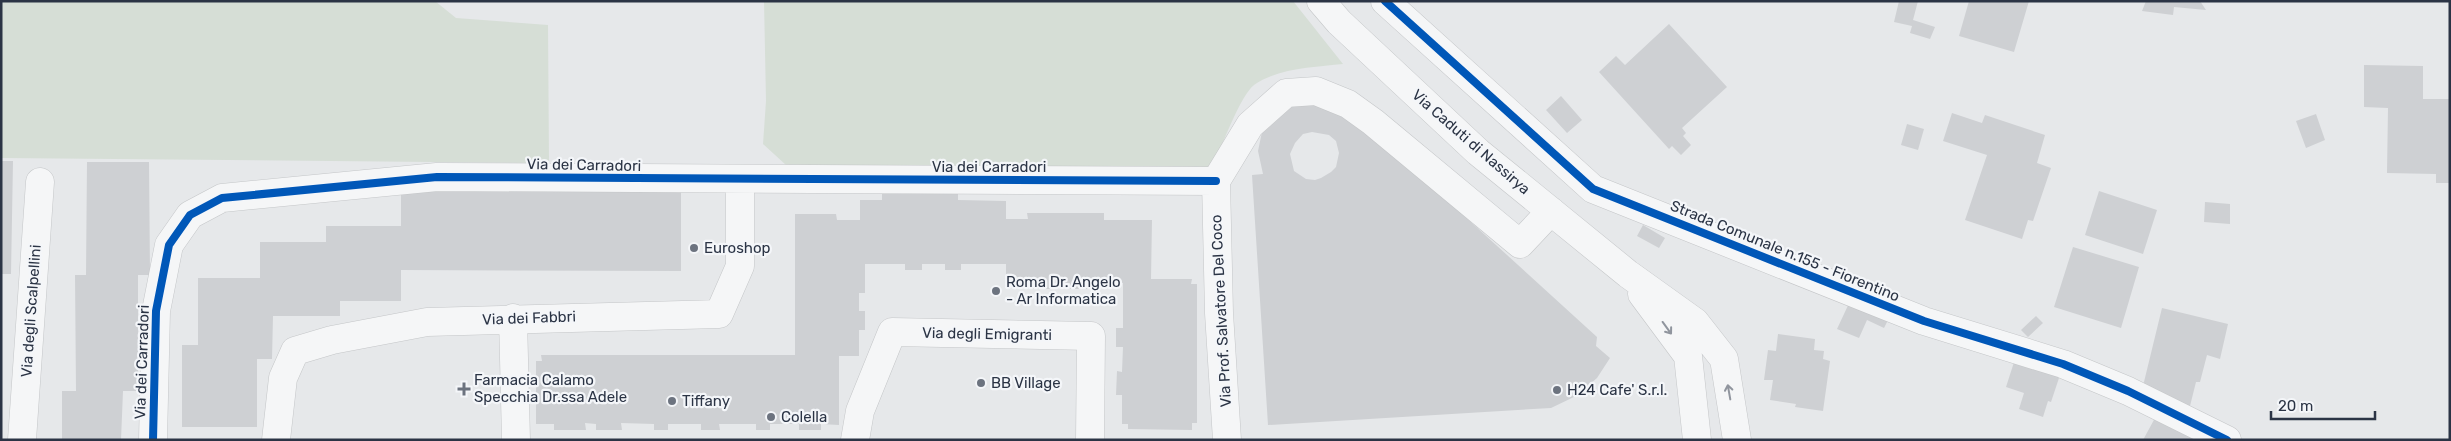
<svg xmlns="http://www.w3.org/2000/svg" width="2451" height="441" viewBox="0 0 2451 441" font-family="Rubik,sans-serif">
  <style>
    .green { fill: #d6ded6 }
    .building { fill: #ced0d3; fill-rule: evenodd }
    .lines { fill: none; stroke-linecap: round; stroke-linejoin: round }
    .street-casing { stroke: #c4c6c8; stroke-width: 29 }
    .street { stroke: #f5f6f7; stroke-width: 28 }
    .cycleway-casing { stroke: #f4f6f9; stroke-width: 11 }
    .cycleway { stroke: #0057b8; stroke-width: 8 }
    .oneway { stroke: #90959e }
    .poi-dot { fill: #6c737f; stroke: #f4f6f9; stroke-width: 2 }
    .labels { text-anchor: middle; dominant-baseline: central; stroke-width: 4.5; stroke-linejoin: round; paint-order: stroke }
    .street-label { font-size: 15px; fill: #2b3445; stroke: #f4f6f9 }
    .poi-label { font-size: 15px; fill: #2b3445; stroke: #f4f6f9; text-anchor: start }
  </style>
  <rect width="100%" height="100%" fill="#e6e8ea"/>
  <path class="green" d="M1,1H435L456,18L548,25L549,163L1,158Z
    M764,1H1293L1343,64C1315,67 1278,68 1254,85C1240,96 1221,148 1213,167L786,165L763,144L766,101Z"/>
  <path class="building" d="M1899,1H1918L1913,20L1935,27L1930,39L1910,33L1912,26L1894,22Z
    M1969,1H2029L2014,52L1959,36Z
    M2146,1H2200L2206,10L2174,7L2173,15L2142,11Z
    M1669,24L1727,87L1682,128L1686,133L1683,136L1691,145L1681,155L1672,146L1669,149L1599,72L1616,56L1625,65Z
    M2364,65L2423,66V99H2450V183H2436V174L2387,173L2388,108L2364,107Z
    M1561,96L1582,120L1567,133L1546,110Z
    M1290,103L1342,106L1349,111L1597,337L1596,346L1610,358L1597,378L1576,396L1551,408L1268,425L1252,175L1263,174L1258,151L1262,132ZM1312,132L1329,135L1336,141L1339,153L1336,167L1331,172L1321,178L1315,180L1306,179L1294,171L1290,154L1295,143L1303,134Z
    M1952,113L1982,123L1985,115L2045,135L2037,163L2051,168L2033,221L2028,220L2022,239L1965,220L1987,155L1943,141Z
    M2316,114L2325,140L2306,148L2296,121Z
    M1907,124L1924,129L1918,150L1901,145Z
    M1,161H13L11,274H1Z
    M87,162H149L150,275H138V391H123L121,440H62V391H76L75,275H86Z
    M401,191L681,192V271L401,270V301H340V316H273L272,359H257V427H182V345H198V278H260V242H326V226H401Z
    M2099,191L2157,210L2143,254L2085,235Z
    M882,194H958V200L1006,201V219H1028L1027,213H1104V220H1152L1151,279H1192L1191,284H1197V423H1192V430L1128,429V424H1122V395H1116L1117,371L1122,372L1123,347H1116V328H1123V283H1088V289H1070V283H1052V289H1031L1030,283H1006V264H961V270H945V264H922V270H905V264H865V293H859V311H865V330H859V356H839V425L821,424V430H799V424H770V430H756V424H719L720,430H701V424H668V430H654V424L621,423L622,430H596V424L585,423L586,430H554V424H536V361H542L541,355H795V214H836L837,220H860V200H882Z
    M2205,202L2230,204V224L2204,222Z
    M1643,225L1665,238L1659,248L1637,236Z
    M2073,247L2139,267L2121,328L2054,307Z
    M1851,299L1890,316L1884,328L1867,320L1859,338L1837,329Z
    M2162,308L2228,324L2220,359L2207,355L2200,382H2196L2190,406L2143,386Z
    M2036,316L2043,323L2028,337L2021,330Z
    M1778,334L1815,339L1814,350L1824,351L1823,359L1830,361L1823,411L1795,407L1796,404L1770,400L1773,380H1764L1768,350L1776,351Z
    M2016,356L2061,372L2051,402L2048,401L2043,417L2019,409L2024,393L2006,387Z
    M2155,418L2196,440H2143Z"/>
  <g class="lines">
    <defs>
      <path id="street" d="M1321,1L1339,22L1478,152L1628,274L1695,322L1724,359L1737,440
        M1385,1L1593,189L1924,321L2063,364L2128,391L2227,440
        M1642,294L1688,356L1697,440
        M513,318L516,440
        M22,440L40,182
        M153,440L156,311L169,245L190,215L222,198L437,177L1216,181
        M276,440L283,378L295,351L332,340L427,322L719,314L740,266V180
        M855,440L860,411L892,332L1091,336L1090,440
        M1227,440L1219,313L1216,181L1250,125L1286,93L1316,91L1348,104L1373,122L1520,244L1551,211"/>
    </defs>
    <use href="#street" class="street-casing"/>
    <use href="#street" class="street"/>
    <defs>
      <path id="cycleway" d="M1385,1L1593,189L1924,321L2063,364L2128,391L2227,440
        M153,440L156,311L169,245L190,215L222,198L437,177L1216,181"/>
    </defs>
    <use href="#cycleway" class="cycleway-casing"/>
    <use href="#cycleway" class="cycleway"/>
  </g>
  <defs><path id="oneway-shaft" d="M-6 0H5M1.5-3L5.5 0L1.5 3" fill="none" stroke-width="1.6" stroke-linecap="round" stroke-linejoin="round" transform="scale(1.25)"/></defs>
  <g class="oneway">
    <use href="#oneway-shaft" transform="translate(1667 328) rotate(54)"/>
    <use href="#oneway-shaft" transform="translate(1729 392) rotate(-100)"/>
  </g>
  <g class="poi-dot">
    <circle cx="694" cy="248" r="5"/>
    <circle cx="996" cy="291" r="5"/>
    <circle cx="981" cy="383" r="5"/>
    <path d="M461.5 381.5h5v5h5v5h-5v5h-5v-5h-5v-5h5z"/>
    <circle cx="1557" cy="390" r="5"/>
    <circle cx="672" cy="401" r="5"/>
    <circle cx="771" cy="417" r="5"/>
  </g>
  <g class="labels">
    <g class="street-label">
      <text transform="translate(1471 142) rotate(41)">Via Caduti di Nassirya</text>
      <text transform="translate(584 165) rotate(1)">Via dei Carradori</text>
      <text x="989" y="167">Via dei Carradori</text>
      <text transform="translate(1785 251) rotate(22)">Strada Comunale n.155 - Fiorentino</text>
      <text transform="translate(31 311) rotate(-86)">Via degli Scalpellini</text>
      <text transform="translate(1221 311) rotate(-93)">Via Prof. Salvatore Del Coco</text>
      <text transform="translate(529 318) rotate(-2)">Via dei Fabbri</text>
      <text transform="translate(987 334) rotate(1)">Via degli Emigranti</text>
      <text transform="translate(142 362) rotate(-88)">Via dei Carradori</text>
    </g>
    <g class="poi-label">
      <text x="704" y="248">Euroshop</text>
      <text x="1006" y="282">Roma Dr. Angelo<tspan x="1006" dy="17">- Ar Informatica</tspan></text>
      <text x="474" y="380">Farmacia Calamo<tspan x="474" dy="17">Specchia Dr.ssa Adele</tspan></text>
      <text x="991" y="383">BB Village</text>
      <text x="1567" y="390">H24 Cafe' S.r.l.</text>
      <text x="682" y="401">Tiffany</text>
      <text x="781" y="417">Colella</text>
    </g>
  </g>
  <rect width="2451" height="441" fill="none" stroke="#2b3445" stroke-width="5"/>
  <path d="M2271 411v8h104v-8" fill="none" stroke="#2b3445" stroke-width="2.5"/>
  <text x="2278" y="411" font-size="15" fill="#2b3445" stroke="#f4f6f9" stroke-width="4" paint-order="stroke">20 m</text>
</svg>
